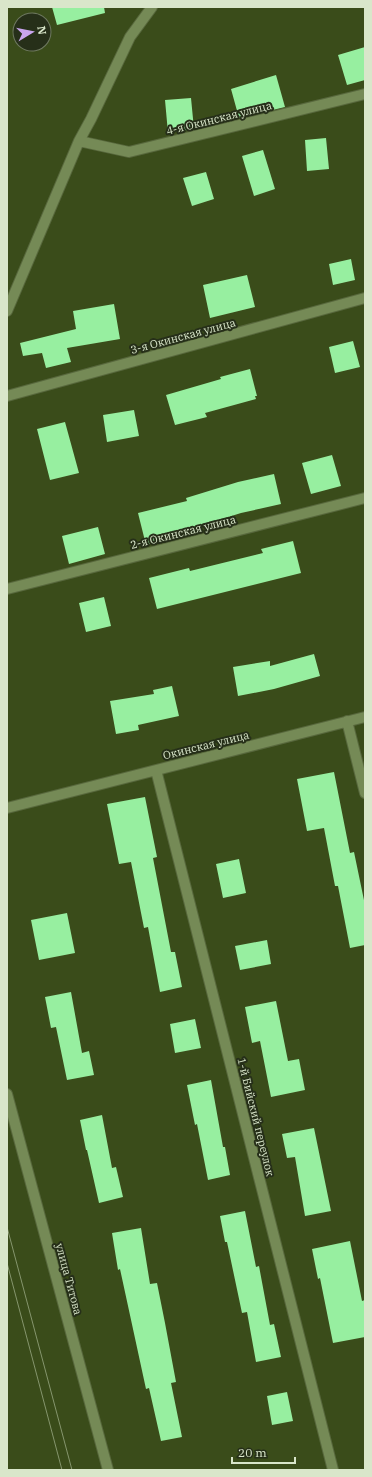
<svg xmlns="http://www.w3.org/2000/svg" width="372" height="1477" viewBox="0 0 372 1477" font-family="'IBM Plex Serif',serif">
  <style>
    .building { fill: #97efa0 }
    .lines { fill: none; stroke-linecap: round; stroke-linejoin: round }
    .minor-casing { stroke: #58683d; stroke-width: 12 }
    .minor { stroke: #758a56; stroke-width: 10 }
    .tram { stroke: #85956d; stroke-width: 1 }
    .labels { text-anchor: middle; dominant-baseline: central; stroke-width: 4; stroke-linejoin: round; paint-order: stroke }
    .street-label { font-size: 11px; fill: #d9e6ca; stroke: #262f19 }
  </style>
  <rect width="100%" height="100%" fill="#3a4c1a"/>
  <path class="building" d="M52,7H104L105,13L57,25Z
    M365,47V80L347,85L338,55Z
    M276,75L285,107L239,118L231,89Z
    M191,98L194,129L168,133L165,100Z
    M326,138L329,169L307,171L305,140Z
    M263,150L275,189L254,196L242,156Z
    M206,172L214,199L192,206L183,178Z
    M351,259L355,280L333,285L329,264Z
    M247,275L255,307L210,318L203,285Z
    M114,304L120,339L67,348L71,362L46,368L42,353L23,356L20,343L76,329L73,311Z
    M353,341L360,367L335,373L329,347Z
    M250,369L257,396H255L256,399L205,413L207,417L175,425L166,395L221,379L220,377Z
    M134,410L139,436L107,442L103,415Z
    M65,422L79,473L50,480L37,429Z
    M332,455L341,486L311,494L302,463Z
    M274,474L281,504L241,513L177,533L178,537L146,545L138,513L187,501L186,498L238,482Z
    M98,527L105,554L69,564L62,536Z
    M293,541L301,573L157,609L149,578L189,568L190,571L263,553L261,549Z
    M104,597L111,626L86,632L79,603Z
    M314,654L320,676L274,689L238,696L233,667L270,661V666Z
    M172,686L179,716L138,725L139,730L116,734L110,701L154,694L153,690Z
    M334,772L350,853L354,852L365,905V945L350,948L338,886H335L324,828L307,831L297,779Z
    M145,797L157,857L153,858L171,952H175L182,987L160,992L148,927L144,928L131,862L119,864L107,804Z
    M239,859L246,893L223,898L216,864Z
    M67,913L75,953L39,960L31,920Z
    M267,940L271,964L240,970L235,946Z
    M71,992L82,1053L89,1051L94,1075L67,1080L56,1027L51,1028L45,997Z
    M276,1001L288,1061L299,1059L305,1090L271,1097L260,1041L252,1043L245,1007Z
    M195,1019L201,1048L175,1053L170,1024Z
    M211,1080L223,1147H225L230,1175L208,1180L197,1124L195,1125L187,1085Z
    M102,1115L112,1168L116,1167L123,1197L99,1203L87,1150H86L80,1120Z
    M314,1128L331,1211L305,1216L295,1157L287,1158L282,1134Z
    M245,1211L256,1267L259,1266L270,1325L274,1324L281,1357L256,1362L247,1312L242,1313L227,1242H225L220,1216Z
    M141,1228L150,1284L157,1283L165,1323L176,1382L171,1383L182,1437L161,1441L149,1388L146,1389L120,1269L118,1270L112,1233Z
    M350,1241L362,1301L365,1300V1337L333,1343L320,1278L318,1279L312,1249Z
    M287,1392L293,1421L272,1425L267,1396Z"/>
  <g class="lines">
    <defs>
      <path id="minor" d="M79,141L129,152L365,94
        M7,311L79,141L91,119L130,37L152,7
        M7,396L365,298
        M7,589L365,498
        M347,721L365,793
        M156,770L333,1470
        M7,808L365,717
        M7,1094L108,1470"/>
    </defs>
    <use href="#minor" class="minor-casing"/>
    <use href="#minor" class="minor"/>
    <path class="tram" d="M7,1227L72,1470
      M7,1263L62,1470"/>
  </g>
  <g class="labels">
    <g class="street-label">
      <text transform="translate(219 118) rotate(-14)">4-я Окинская улица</text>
      <text transform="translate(183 336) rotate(-15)">3-я Окинская улица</text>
      <text transform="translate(183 532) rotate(-14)">2-я Окинская улица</text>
      <text transform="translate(206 745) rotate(-14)">Окинская улица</text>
      <text transform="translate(256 1117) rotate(76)">1-й Бийский переулок</text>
      <text transform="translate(69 1279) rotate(75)">улица Титова</text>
    </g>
  </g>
  <rect width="372" height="1477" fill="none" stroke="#d9e6ca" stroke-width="16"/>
  <g transform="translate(32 32) rotate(80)"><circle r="19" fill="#262f19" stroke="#6e7860"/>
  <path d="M0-3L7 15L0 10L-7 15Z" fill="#c9a5ee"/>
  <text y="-6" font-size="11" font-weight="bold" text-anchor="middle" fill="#d9e6ca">N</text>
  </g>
  <path d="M232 1457v6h63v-6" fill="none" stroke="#d9e6ca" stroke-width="2"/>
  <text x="238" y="1457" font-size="12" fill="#d9e6ca" stroke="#262f19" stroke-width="3" paint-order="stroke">20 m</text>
</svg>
